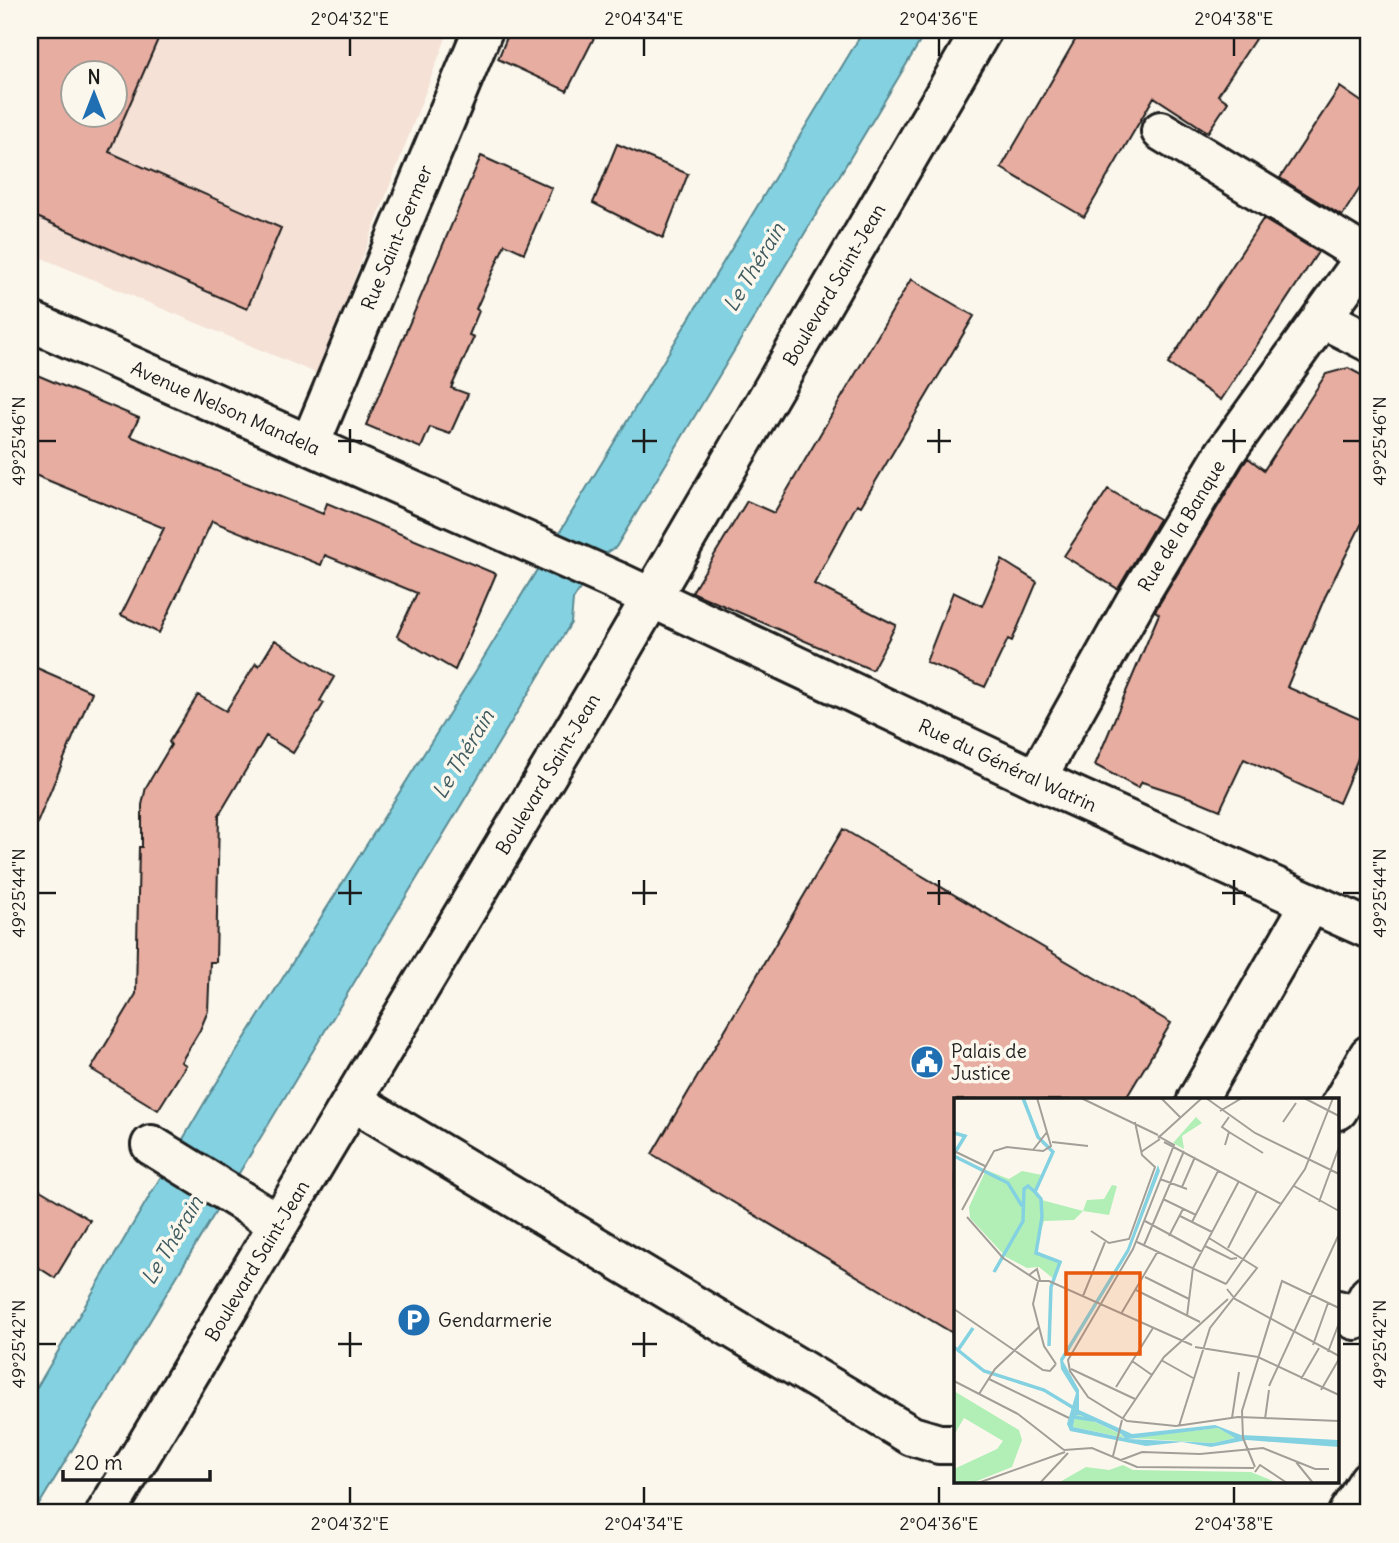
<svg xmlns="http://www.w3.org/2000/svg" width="1399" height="1543" viewBox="0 0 1399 1543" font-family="Delius,sans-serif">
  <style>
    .built { fill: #f5e1d6; fill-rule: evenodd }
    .water { fill: #84d2e1; stroke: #5a8992; stroke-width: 2 }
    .building { fill: #e7ada1; stroke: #1c1c1c; stroke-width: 2; fill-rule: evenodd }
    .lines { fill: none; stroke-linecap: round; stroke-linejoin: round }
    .minor-casing { stroke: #1c1c1c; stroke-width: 44 }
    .major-casing { stroke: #1c1c1c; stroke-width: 44 }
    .minor { stroke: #fbf7ec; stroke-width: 38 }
    .major { stroke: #fbf7ec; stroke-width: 38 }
    .ticks { fill: none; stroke: #1c1c1c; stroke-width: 2.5 }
    .labels { text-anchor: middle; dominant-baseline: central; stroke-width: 7; stroke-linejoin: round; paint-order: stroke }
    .street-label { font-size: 19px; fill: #1c1c1c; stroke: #fbf7ec }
    .poi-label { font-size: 19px; fill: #1c1c1c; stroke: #fbf7ec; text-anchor: start }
    .water-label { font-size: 21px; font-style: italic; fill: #405c61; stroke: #fbf7ec }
    .inset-river { fill: none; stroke: #84d2e1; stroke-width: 3.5 }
    .inset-road { fill: none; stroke: #a29f99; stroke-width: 2 }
    .view { fill: #e8590c; fill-opacity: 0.15; stroke: #e8590c; stroke-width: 3.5 }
    .inset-edge { fill: none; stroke: #1c1c1c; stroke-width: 3.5 }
    .neatline { fill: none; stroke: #1c1c1c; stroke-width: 2.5 }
    .ticks-label { font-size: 18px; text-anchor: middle; fill: #1c1c1c }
  </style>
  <rect width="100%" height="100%" fill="#fbf7ec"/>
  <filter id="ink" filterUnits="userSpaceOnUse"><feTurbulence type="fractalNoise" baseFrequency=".0143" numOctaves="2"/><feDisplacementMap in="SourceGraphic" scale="14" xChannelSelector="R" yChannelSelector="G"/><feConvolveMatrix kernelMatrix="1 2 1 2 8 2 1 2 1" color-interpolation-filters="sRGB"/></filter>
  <g filter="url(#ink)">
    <path class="built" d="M30,30H449L318,374L30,253ZM74,74H116V116H74Z"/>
    <path class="water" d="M864,30H927L616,547L599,558L573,600L571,623L34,1513H30V1399L206,1100L472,677Z"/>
    <path class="building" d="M30,30H162L109,152L281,228L247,309L30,214ZM74,74H116V116H74Z
      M510,30H598L567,91L498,59Z
      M1081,30H1261L1218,95L1228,102L1208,132L1154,97L1084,217L1001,168Z
      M1340,87L1369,107V174L1342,216L1280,178Z
      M617,144L688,174L663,238L593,203Z
      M481,156L552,188L524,253L505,244L476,309L479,311L469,335L474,337L451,388L468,394L450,434L430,427L421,448L366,425Z
      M1263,219L1318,252L1221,400L1168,364Z
      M911,279L974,316L861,506L857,504L814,584L896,625L872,670L692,592L747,501L774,513Z
      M1348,368L1369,379V509L1325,597L1287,687L1369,723L1357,761L1339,803L1244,759L1220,810L1191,798L1142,782L1138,788L1095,765L1159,614L1155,611L1243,465L1248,458L1264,470L1326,374Z
      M30,372L139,418L130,436L323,514L327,503L496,574L455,670L397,636L417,593L325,555L321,565L212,521L159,633L121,615L164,528L30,473Z
      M1108,489L1159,519L1118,589L1064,556Z
      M1002,560L1037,582L1012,641L1008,639L985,687L926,662L953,592L982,606Z
      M275,640L334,677L320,701L324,703L293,753L266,736L219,815L216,962H210L208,1011L200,1030L181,1062L186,1065L158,1110L91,1069L136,994L139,847H142V805L146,787L171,745L169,742L198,695L226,711L256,663L259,666Z
      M30,665L92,692L30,840Z
      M843,829L1171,1023L1125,1100H956V1335L652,1154Z
      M30,1184L90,1220L55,1278L30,1262Z"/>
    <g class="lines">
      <defs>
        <g id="minor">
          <path d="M1161,131L1366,256"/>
          <path d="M1322,318L1369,342"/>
          <path id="s1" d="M30,321L616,581L1036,779L1369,929"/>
          <path id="s2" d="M310,444L483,30"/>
          <path id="s3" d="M1036,779L1138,597L1225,453L1369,252"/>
          <path d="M1197,1100L1311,903"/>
          <path d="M353,1101L912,1436L939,1444H956"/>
          <path d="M1338,1110L1369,1055"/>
          <path d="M151,1145L277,1223"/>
          <path d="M1338,1310L1355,1320L1369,1295"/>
          <path d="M1348,1513L1369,1480"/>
        </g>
        <g id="major">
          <path id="s4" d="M106,1513L600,686L982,30"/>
        </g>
      </defs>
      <use href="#minor" class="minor-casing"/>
      <use href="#major" class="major-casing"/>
      <use href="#minor" class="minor"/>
      <use href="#major" class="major"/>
    </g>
  </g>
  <path class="ticks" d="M350,38V56M644,38V56M939,38V56M1234,38V56M350,429V453M644,429V453M939,429V453M1234,429V453M38,441H56M338,441H362M632,441H657M927,441H951M1222,441H1246M1343,441H1360M350,880V905M644,880V905M939,880V905M1234,880V905M38,893H56M338,893H362M632,893H657M927,893H951M1222,893H1246M1343,893H1360M350,1332V1357M644,1332V1357M38,1344H56M338,1344H362M632,1344H657M1343,1344H1360M350,1487V1504M644,1487V1504M939,1487V1504M1234,1487V1504"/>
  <defs>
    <symbol id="civic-disc" viewBox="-11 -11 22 22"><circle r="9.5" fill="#1f6fb2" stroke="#fbf7ec"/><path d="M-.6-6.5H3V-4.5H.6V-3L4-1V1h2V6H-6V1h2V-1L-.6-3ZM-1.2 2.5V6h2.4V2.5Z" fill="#fff"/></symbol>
    <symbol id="parking-disc" viewBox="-11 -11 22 22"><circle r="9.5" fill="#1f6fb2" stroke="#fbf7ec"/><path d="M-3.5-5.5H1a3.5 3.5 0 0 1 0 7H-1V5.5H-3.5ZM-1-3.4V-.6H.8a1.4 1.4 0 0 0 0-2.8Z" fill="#fff"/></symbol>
  </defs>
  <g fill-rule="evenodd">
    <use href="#civic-disc" x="908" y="1043" width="38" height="38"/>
    <use href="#parking-disc" x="395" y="1301" width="38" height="38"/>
  </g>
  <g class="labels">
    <g class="street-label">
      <text stroke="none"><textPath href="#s2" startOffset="224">Rue Saint-Germer</textPath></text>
      <text stroke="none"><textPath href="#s4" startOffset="1428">Boulevard Saint-Jean</textPath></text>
      <text stroke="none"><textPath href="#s1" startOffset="214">Avenue Nelson Mandela</textPath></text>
      <text stroke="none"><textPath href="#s3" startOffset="292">Rue de la Banque</textPath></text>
      <text stroke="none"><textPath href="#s1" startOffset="1074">Rue du Général Watrin</textPath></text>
      <text stroke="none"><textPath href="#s4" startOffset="861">Boulevard Saint-Jean</textPath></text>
      <text stroke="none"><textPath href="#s4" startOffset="294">Boulevard Saint-Jean</textPath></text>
    </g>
    <g class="poi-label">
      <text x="951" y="1051">Palais de<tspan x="951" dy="22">Justice</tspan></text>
      <text x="438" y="1320">Gendarmerie</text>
    </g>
    <g class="water-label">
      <text transform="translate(754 267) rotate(-59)">Le Thérain</text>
      <text transform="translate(463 754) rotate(-59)">Le Thérain</text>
      <text transform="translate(172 1240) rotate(-59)">Le Thérain</text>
    </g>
  </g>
  <g transform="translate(954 1098)">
    <rect width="385" height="385" fill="#fbf7ec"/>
    <path d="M242,19L248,25L228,38L230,51L219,45ZM32,72L55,81L68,73L88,77L82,93L84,101L129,113L133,102L150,101L158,87L163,88L155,117L129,113L120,122L90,123L81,153L108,164L101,182L85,169L73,170L52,159L16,120L15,109ZM0,293L65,332L68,342L58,369L18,385H0V371L43,351L49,343L10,320L0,337ZM126,317L164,335L172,340L119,329L121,318ZM264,330L281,340L259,345L174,340ZM169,367L179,372L297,374L324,385H104L132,369L155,372Z" fill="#b1efb6"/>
    <path d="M204,67L206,73L175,154L109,263L125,292V312L178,336L261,327L287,337L385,342V349L293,342L257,349L228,344L192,348L116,333L113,326L122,295L107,271L106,261L173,151ZM126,317L167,336L171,340L119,329L121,318ZM264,330L281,340L259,345L174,341Z" fill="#84d2e1" fill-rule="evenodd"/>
    <path class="inset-river" d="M0,35L11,38L0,56M0,58L54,85L68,108M81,94L87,101L88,119L82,155L106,164L97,189L95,248M40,174L69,123L70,91L74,88L81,94L99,54L84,39L69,0M0,249L30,273L90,292L123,312M4,252L19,230M119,319L140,322"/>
    <path class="inset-road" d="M127,0L204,37M207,0L226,19M252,0L301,35L385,76M350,0L385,18M266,13L288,0M329,24L342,5M275,34L309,55M204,38L220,47L179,151L114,262L116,273L134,299L173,323L222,328L284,319L385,323M204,40L248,0M98,44L134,48M210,44L327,106M271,47L275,34L268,29L275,19M79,52L93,34M0,53L31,68M187,54L206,41M206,81L233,91M340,88L385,113M228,89L241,59M209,101L242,117M365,104L385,49M8,112L40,53L53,49L89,53L97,48L83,0M226,118L258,134M13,119L49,160L84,183M191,123L248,154M238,124L264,73M137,133L155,145L175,141L201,69L188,57L181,24M215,138L229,111M183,144L272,186M190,147L230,53M251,148L277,161L283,160M274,150L303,93M75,177L83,171L86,182M191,179L235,201M84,183H95L238,247M84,184L79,206L90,248L102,266M272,186L351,71L379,0M273,191L281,201L385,258M182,192L246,224M129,198L151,144M0,211L89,272L96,273L102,266M167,216L204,153M233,218L239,170L285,83M359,247L374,205M241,249L304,259L385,297M374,254L385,225M207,262L239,280M178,263L198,277M117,271L181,301M35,281L115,320M347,281L365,250M0,283L64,316L110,352M315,288L385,136M162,289L199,230M367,292L385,261M25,296L41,271L85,229M169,320L210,259L274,201M278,320L285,274M311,321L315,292M225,328L256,230L303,170L255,140M110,352L138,350L183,369L300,370M159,358L168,322M167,362L188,354L246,356L309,350L361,371H375M342,364L359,385M301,369L289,340L288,313L328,183L385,210M301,374L306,367L333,385M24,385L111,354M86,385L114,355"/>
    <path class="view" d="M112,175H186V256H112Z"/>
    <rect width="385" height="385" class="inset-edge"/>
  </g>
  <rect width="1399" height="1543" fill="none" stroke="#fbf7ec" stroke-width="77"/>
  <g transform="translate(94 94)"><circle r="33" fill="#fbf7ec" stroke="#a29f99" stroke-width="2"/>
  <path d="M0-5L12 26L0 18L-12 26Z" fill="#1f6fb2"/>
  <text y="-10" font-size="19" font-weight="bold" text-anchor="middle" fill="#1c1c1c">N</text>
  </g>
  <path d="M63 1470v10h147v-10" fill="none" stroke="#1c1c1c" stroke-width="3.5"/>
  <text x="74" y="1470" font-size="21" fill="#1c1c1c" stroke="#fbf7ec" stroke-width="5" paint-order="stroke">20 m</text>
  <rect x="38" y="38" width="1322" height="1466" class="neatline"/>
  <g class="ticks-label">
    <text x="350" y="25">2°04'32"E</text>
    <text x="644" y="25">2°04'34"E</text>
    <text x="939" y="25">2°04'36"E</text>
    <text x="1234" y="25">2°04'38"E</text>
    <text transform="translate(19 441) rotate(-90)" y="6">49°25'46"N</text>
    <text transform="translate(1380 441) rotate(-90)" y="6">49°25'46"N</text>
    <text transform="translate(19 893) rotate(-90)" y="6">49°25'44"N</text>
    <text transform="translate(1380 893) rotate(-90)" y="6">49°25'44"N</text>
    <text transform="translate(19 1344) rotate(-90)" y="6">49°25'42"N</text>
    <text transform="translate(1380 1344) rotate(-90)" y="6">49°25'42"N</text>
    <text x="350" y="1530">2°04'32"E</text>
    <text x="644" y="1530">2°04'34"E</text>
    <text x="939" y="1530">2°04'36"E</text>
    <text x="1234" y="1530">2°04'38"E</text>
  </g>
</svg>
